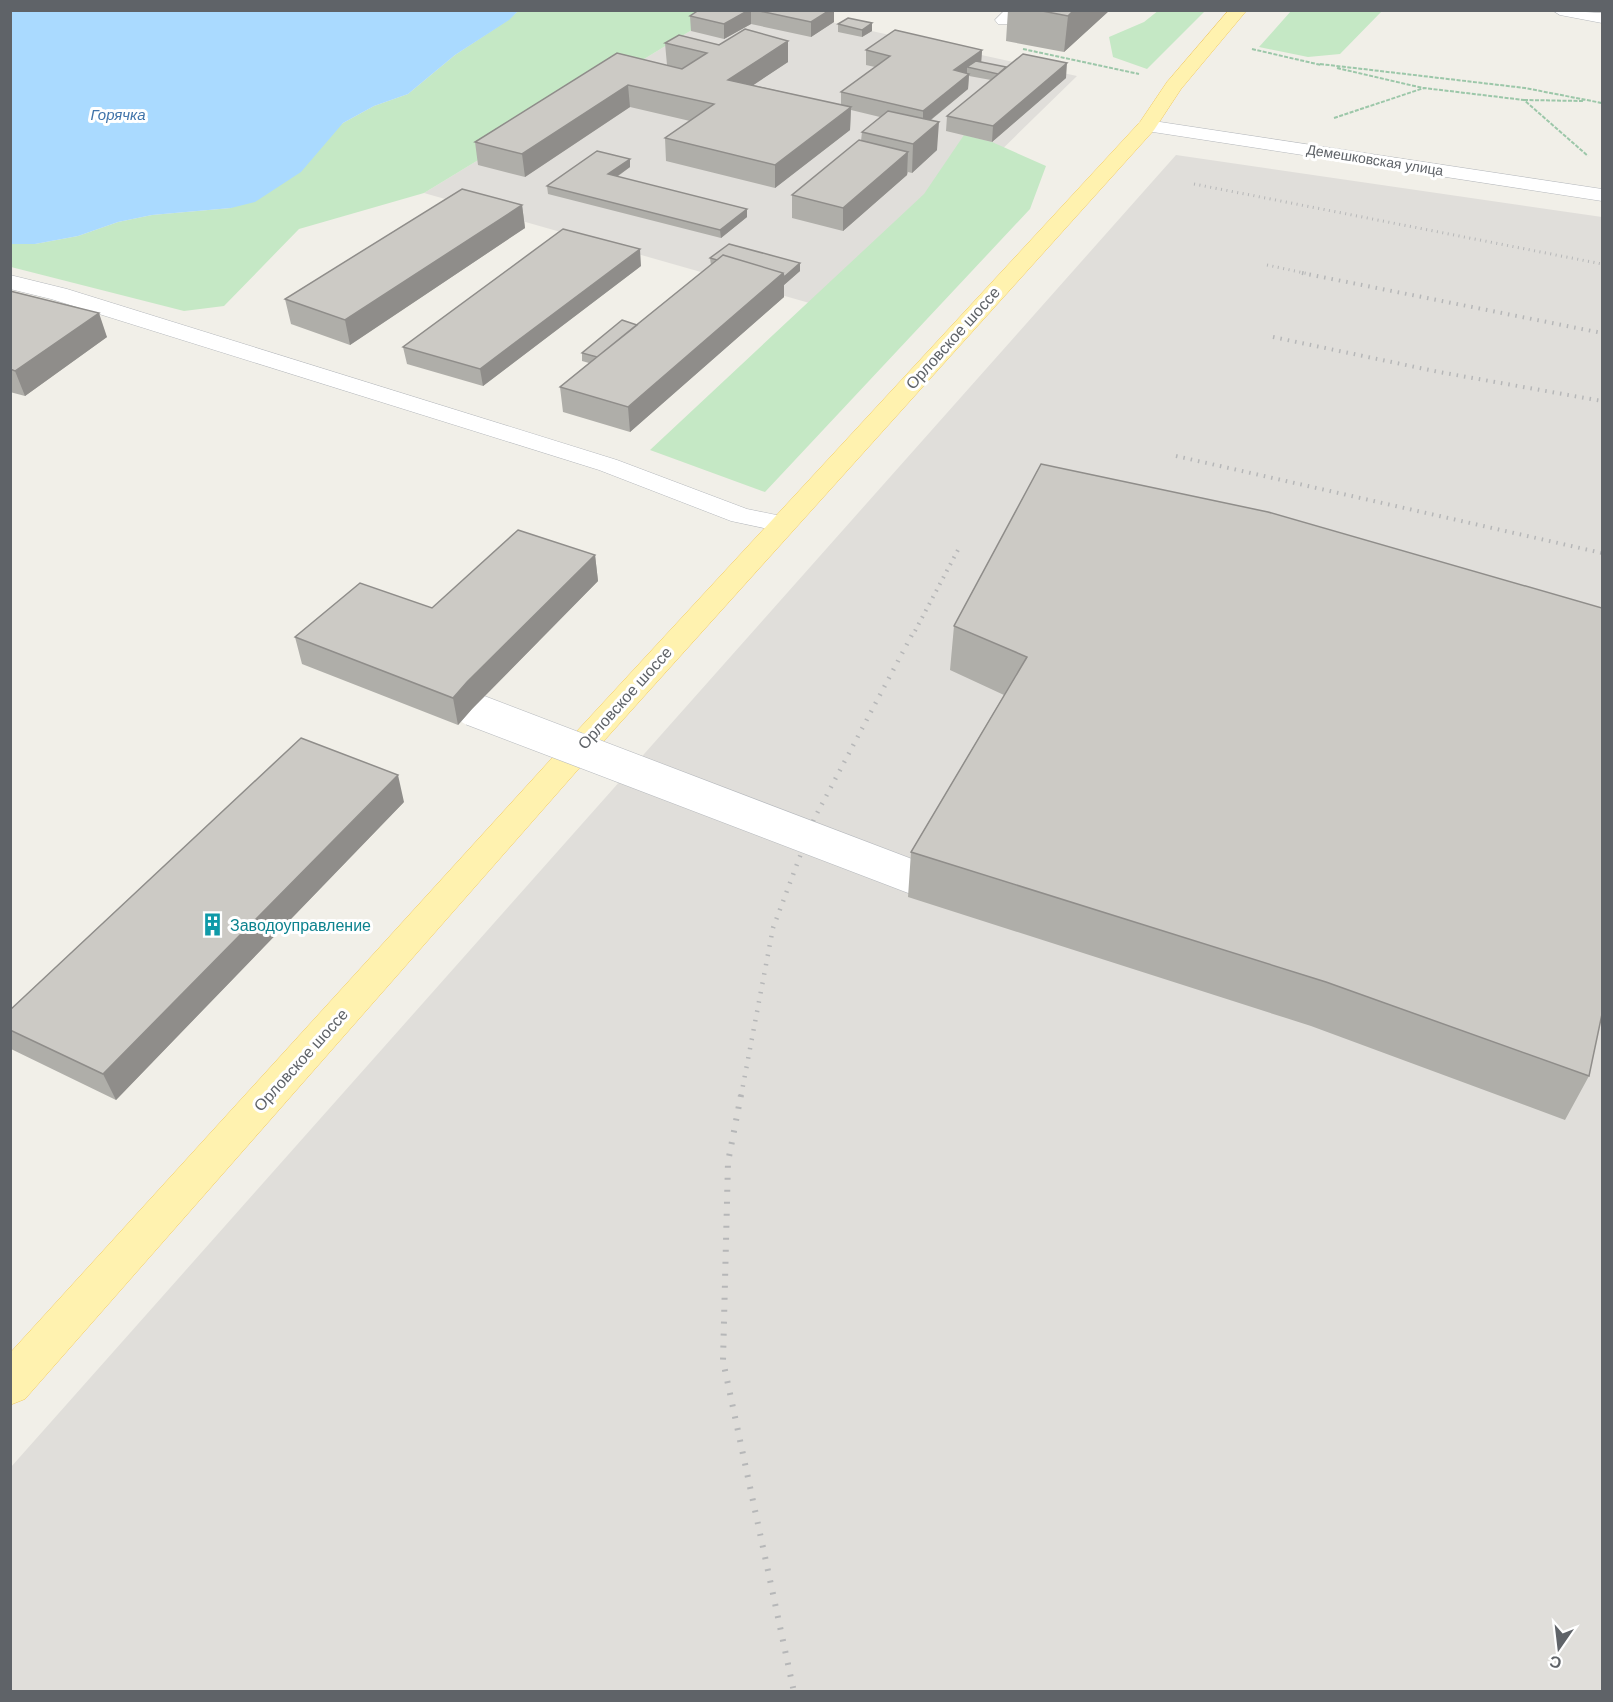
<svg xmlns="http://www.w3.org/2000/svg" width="1613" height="1702" viewBox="0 0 1613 1702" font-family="'DM Sans',sans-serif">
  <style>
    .industrial { fill: #e0deda }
    .green { fill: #c5e8c5 }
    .water { fill: #aadaff }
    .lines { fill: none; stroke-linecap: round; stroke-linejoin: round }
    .minor-casing { stroke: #b5b8bc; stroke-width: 1 }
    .major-casing { stroke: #f2c960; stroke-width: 1 }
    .path { stroke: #9cc7a9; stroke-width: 2; stroke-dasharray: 4 1.5; stroke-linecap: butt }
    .minor { fill: #fff; fill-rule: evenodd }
    .major { fill: #fff2af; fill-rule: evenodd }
    .rail-far3 { stroke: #b6b7b8; stroke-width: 3; stroke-dasharray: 1 4.5; stroke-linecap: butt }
    .rail-far2 { stroke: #b6b7b8; stroke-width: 4; stroke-dasharray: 1.5 6; stroke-linecap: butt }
    .rail-far1 { stroke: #b6b7b8; stroke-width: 4.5; stroke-dasharray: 1.5 8; stroke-linecap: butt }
    .rail { stroke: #b6b7b8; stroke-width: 6; stroke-dasharray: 2 10; stroke-linecap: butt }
    .minor-bridge-casing { stroke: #b5b8bc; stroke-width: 34; stroke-linecap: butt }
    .minor-bridge { stroke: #fff; stroke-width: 33 }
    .wall { fill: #afaea9 }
    .shaded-wall { fill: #8f8d8a }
    .building { fill: #cccac5; stroke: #8f8d8a; stroke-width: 1.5 }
    .labels { text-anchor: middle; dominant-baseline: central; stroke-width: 6; stroke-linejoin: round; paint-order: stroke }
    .far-street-label { font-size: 14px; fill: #5f6368; stroke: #fff }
    .far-water-label { font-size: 15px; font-style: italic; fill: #4174aa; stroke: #fff }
    .street-label { font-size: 16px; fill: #5f6368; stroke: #fff }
    .culture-label { font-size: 16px; fill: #0d838f; stroke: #fff; text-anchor: start }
  </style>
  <rect width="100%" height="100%" fill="#f1efe8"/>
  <path class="industrial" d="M723,11H780L1077,76L989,162L820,306L424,193Z
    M1176,155L1602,217V1691L11,1692V1467Z"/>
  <path class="green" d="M1159,10L1205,11L1147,69L1113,57L1109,37L1144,22Z
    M518,11H723L424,193L299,229L224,306L184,311L11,267L10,244H35L78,236L118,222L152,215L231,208L343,123L374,106L408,94L455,55L508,20Z
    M1291,11V10L1382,11L1340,54L1308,57L1259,47Z
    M964,135L992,142L1046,166L1030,209L765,492L650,450L924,194Z"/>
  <path class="water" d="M10,11L11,10L518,11L509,20L455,55L408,94L374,106L343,123L301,172L255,202L231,208L152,215L118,222L78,236L35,244H11Z"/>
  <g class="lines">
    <defs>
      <path id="minor" d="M1005,10H1024L1010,24H998L995,20Z
        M1552,10L1602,13V23L1560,15Z
        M1147,120L1602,189V201L1140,130L1137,126L1140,122Z
        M10,275L67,289L617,460L747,509L791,518L795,524L791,530L782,532L731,521L599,470L51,299L10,289Z"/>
      <path id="major" d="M1229,10H1247L1181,89L1154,130L575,773L25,1399L10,1405V1353L553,757L1140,122L1167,82Z"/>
    </defs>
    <use href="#minor" class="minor-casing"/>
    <use href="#major" class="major-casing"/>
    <path class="path" d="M1023,49L1139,74
      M1252,49L1321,65
      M1320,64L1525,88L1602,103
      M1337,68L1423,88
      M1524,100L1583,101
      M1334,118L1424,88L1524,100L1588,156"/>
    <use href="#minor" class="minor"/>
    <use href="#major" class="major"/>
    <path class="rail-far3" d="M1194,184L1602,264
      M1267,265L1309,274"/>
    <path class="rail-far2" d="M1302,273L1602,333
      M1273,337L1439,372L1602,401
      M1176,456L1602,553
      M915,631L959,548"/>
    <path class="rail-far1" d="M741,1096L773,928L814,819L915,629"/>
    <path class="rail" d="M741,1095L728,1162L723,1361L794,1692"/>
    <defs>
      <path id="minor-bridge" d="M472,709L918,879"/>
    </defs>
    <use href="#minor-bridge" class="minor-bridge-casing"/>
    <use href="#minor-bridge" class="minor-bridge"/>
  </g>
  <path class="wall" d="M699,10H834V22L811,37L751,24L724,39L691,31L690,16Z
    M1008,10H1110L1064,52L1006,41Z
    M872,23V31L862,37L838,32V24Z
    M665,43L719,45L788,62L753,85L841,105V92L875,67L866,65V50H982L981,62L1006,67L1066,78L992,142L946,131L947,116L991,80L969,76L968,89L931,120L937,150L912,173L908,172L907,175L843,231L792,218V195L861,141L862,132L880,117L851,110L850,130L775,188L666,161L665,138L690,121L630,107L525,177L478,165L475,142L617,53L682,69L667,65Z
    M630,159V167L617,177L747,209V217L721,238L548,194L547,186Z
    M522,205L525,228L350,345L291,324L285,299Z
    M710,258L800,271L784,285V297L630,432L563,412L560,387L589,363L582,361V353L637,325L711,265Z
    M641,266L483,386L407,364L403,347Z
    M10,291L107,337L25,396L10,392Z
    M1041,464L1589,1076L1565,1120L1311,1026L908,897L911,852L1004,695L950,670L954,626Z
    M595,555L598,581L472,709L458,725L302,664L295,637L432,608Z
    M404,802L116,1100L11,1049L10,1010Z"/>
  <path class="shaded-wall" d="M749,10H751V24L724,39V24Z
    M830,10H834V22L811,37V22Z
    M1074,10H1110L1064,52L1068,16Z
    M872,23V31L862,37V30Z
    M788,41V62L728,102V80Z
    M982,50L981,65L967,67V75L954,70Z
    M1067,63L1066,78L992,142L993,126Z
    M969,74L968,89L923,126V111Z
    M628,85L630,107L525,177L522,154Z
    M851,107L850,130L775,188V165Z
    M939,122L937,150L912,173L913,144Z
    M908,152L907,175L843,231V208Z
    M630,159V167L609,182L608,174Z
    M522,205L525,228L350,345L345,320Z
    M747,209V217L721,238L720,230Z
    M640,249L641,266L483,386L480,369Z
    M800,263V271L784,285V297L630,432L628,407L783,273Z
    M99,313L107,337L25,396L15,371Z
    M595,555L598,581L472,709L458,725L453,698L467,682Z
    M398,775L404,802L116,1100L103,1074Z"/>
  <path class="building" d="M699,10H749L724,24L690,16Z
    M755,10H830L811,22Z
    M1037,10H1074L1068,16Z
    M848,18L872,23L862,30L838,24Z
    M745,29L788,41L728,80L851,107L775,165L665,138L714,104L628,85L522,154L475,142L617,53L682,69L707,53L665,43L679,35L719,45Z
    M895,30L982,50L954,70L969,74L923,111L841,92L890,56L866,50Z
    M1023,54L1067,63L993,126L947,116Z
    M976,61L1006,67L998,74L967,67Z
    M888,111L939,122L913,144L862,132Z
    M859,140L908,152L843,208L792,195Z
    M597,151L630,159L608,174L747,209L720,230L547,186Z
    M462,189L522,205L345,320L285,299Z
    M563,229L640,249L480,369L403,347Z
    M729,244L800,263L784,277L783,273L723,255L717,260L710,258Z
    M723,255L783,273L628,407L560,387Z
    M10,291L99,313L15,371L10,369Z
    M622,320L637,325L597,357L582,353Z
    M1041,464L1268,512L1602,608V1014L1589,1076L1326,982L911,852L1027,657L954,626Z
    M518,530L595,555L467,682L453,698L295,637L360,583L432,608Z
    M301,738L398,775L103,1074L10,1030V1010Z"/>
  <defs>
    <symbol id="building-bare" viewBox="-9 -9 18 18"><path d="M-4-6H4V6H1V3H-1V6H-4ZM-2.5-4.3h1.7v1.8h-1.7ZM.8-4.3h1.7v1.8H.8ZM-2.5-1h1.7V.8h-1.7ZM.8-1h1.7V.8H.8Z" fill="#0f9aa8" stroke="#fff" stroke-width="2.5" paint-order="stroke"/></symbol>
  </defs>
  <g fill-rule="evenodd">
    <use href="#building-bare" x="196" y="908" width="33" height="33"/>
  </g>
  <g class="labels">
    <g class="far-street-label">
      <text transform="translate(1375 160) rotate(9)">Демешковская улица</text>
    </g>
    <g class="far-water-label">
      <text x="118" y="115">Горячка</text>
    </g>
    <g class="street-label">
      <text transform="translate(953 338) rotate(-48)">Орловское шоссе</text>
      <text transform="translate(625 698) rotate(-48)">Орловское шоссе</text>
      <text transform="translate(301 1060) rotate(-48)">Орловское шоссе</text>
    </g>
    <g class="culture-label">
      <text x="230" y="925">Заводоуправление</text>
    </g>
  </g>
  <rect width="1613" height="1702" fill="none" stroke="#5f6368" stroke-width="24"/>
  <g transform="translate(1559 1648) rotate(194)" stroke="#ffffff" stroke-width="4.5" paint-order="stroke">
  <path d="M0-4.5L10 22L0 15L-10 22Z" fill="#5f6368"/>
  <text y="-9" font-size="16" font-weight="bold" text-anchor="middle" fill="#5f6368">С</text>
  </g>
</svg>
